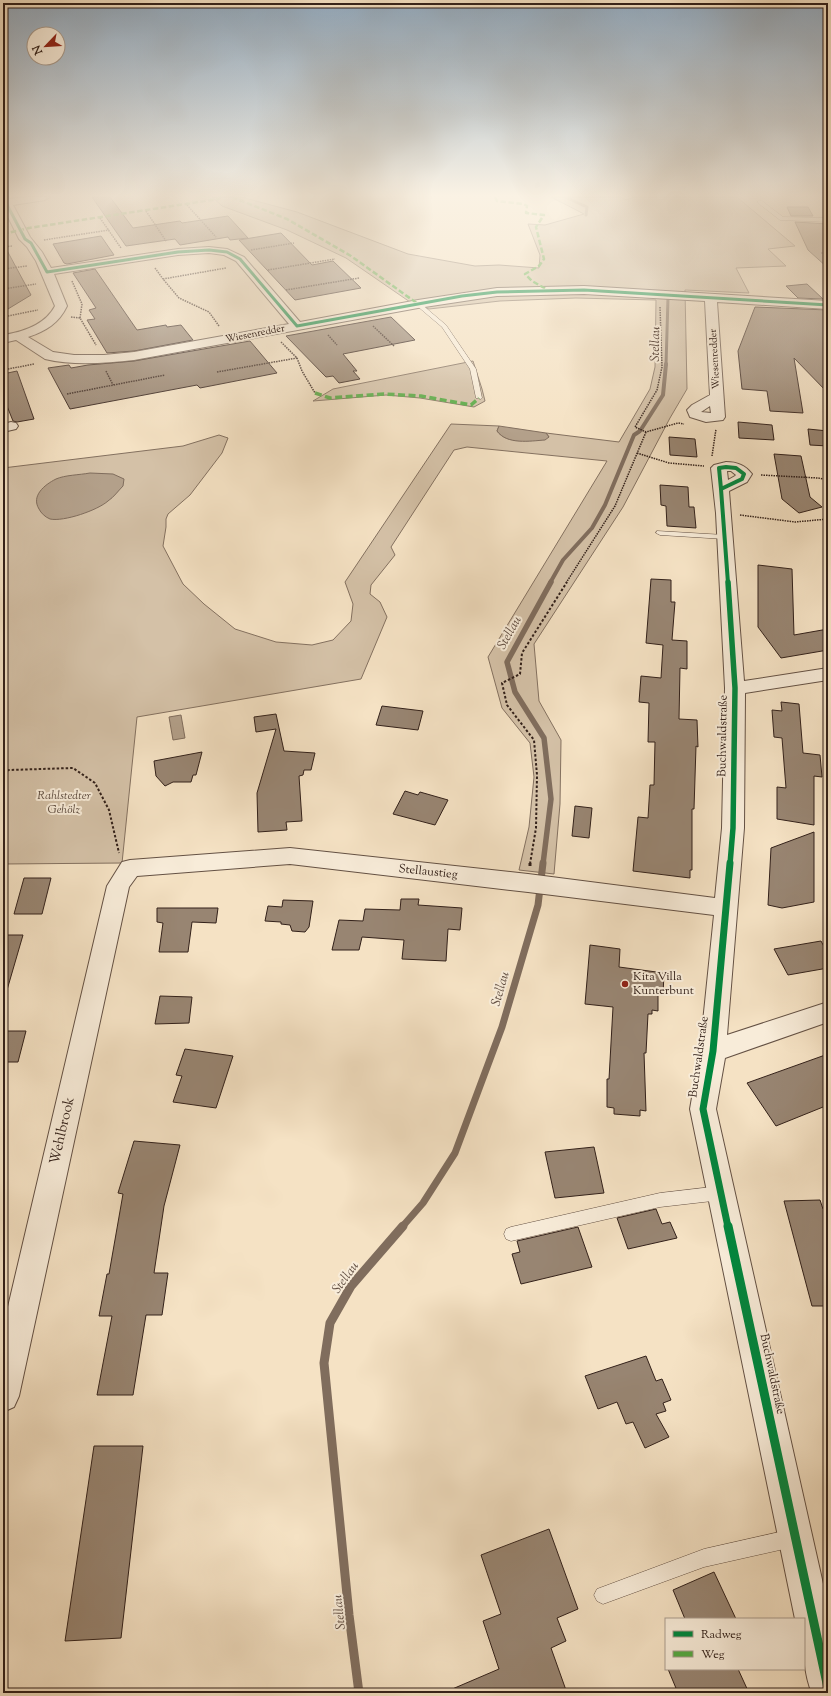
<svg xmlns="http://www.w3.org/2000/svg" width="831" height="1696" viewBox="0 0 831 1696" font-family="'Sorts Mill Goudy',serif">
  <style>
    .green { fill: #d4c1a7; stroke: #847160 }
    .water { fill: #b3a08a; stroke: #806d5d }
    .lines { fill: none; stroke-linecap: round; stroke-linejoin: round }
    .stream-far4 { stroke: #806d5d; stroke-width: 3 }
    .stream-far3 { stroke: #806d5d; stroke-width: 4 }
    .stream-far2 { stroke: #806d5d; stroke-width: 5.5 }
    .stream-far1 { stroke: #806d5d; stroke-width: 7 }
    .stream { stroke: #806d5d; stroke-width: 9 }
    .building { fill: #988572; stroke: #33211a }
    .lane-casing { stroke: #645144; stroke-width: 1 }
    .street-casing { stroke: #645144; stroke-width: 2 }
    .secondary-casing { stroke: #33211a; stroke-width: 2 }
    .path-far2 { stroke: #33211a; stroke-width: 1.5; stroke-dasharray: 1.5 1; stroke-linecap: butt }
    .path-far1 { stroke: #33211a; stroke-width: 2; stroke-dasharray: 2.5 2; stroke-linecap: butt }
    .path { stroke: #33211a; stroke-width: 3; stroke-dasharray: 3.5 2.5; stroke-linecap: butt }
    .lane { fill: #f8ecd9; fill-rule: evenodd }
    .street { fill: #f8ecd9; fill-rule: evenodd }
    .secondary { fill: #f8ecd9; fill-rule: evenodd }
    .quiet-far1 { stroke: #54aa42; stroke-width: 2.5; stroke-dasharray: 5.5 2.5; stroke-linecap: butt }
    .quiet { stroke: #54aa42; stroke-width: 3.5; stroke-dasharray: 7 3.5; stroke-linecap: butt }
    .cycleway-far4-casing { stroke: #f8ecd9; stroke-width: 4.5 }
    .cycleway-far3-casing { stroke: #f8ecd9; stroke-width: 5.5 }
    .cycleway-far2-casing { stroke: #f8ecd9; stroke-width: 8 }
    .cycleway-far1-casing { stroke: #f8ecd9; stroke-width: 10 }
    .cycleway-casing { stroke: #f8ecd9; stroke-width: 12 }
    .cycleway-far4 { stroke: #00873e; stroke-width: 3 }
    .cycleway-far3 { stroke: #00873e; stroke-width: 4 }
    .cycleway-far2 { stroke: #00873e; stroke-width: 5.5 }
    .cycleway-far1 { stroke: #00873e; stroke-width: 7 }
    .cycleway { stroke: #00873e; stroke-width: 9 }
    .poi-dot { fill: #8f2418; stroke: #f8ecd9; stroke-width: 1.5 }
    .labels { text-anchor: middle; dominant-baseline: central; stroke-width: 4; stroke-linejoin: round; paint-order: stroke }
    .far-street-label { font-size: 10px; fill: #33211a; stroke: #f8ecd9 }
    .street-label { font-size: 12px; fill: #33211a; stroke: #f8ecd9 }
    .park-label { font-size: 12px; font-style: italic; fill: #5b493d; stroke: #f8ecd9 }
    .poi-label { font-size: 12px; fill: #33211a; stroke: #f8ecd9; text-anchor: start }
    .water-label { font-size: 13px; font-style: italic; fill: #604d41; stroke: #f8ecd9 }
    .near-street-label { font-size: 14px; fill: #33211a; stroke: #f8ecd9 }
  </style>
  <rect width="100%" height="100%" fill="#f5e2c4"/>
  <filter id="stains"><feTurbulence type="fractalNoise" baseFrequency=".005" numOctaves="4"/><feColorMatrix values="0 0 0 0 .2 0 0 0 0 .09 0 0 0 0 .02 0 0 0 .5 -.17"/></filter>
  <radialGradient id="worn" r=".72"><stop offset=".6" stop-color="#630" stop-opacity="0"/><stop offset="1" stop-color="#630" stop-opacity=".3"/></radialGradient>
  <path class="green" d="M212,197H241L297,212L408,254L475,266L499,265L539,268L540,255L528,224L545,225L584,214L551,197H621L626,200L635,197H737L795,246L768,249L786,266L736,268L749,293L685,290L687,389L670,418L623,507L534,644L539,701L561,740L560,804L554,874L519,870L529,827L534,777L530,743L502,708L488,657L607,461L467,447L454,450L391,547L395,555L371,585L370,594L380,602L387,617L361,679L137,717L122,863L3,864V468L183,446L219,435L228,438L222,453L190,495L168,514L166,519V527L163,546L183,584L204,604L235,629L276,642L312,645L333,640L351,621L353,604L345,582L451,424L499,426L497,431C508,446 533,439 549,437L546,433L619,442L650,389L655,367L656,300L576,298L500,301L429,309L410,302L346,258L287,230L222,206Z
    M473,361L482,389L485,401L474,407L420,398L386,395L313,401L333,389Z"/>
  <path class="water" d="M499,426L546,433L549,437L545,440C530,441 507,445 497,431Z
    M90,473L113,474L124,479L123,486C118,491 114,497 108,501C98,510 64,522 50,519C45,517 41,513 39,509C31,496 44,485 56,479C65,475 79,475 90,473Z
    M181,715L185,738L173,740L169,717Z"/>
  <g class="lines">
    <path class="stream-far4" d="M565,197L587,207L586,215
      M666,365L668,298"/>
    <path class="stream-far3" d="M550,583L563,560L592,528L605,505L634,435L640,431L663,395L666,364"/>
    <path class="stream-far2" d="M543,864L551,799L544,738L515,692L507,662L551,582"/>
    <path class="stream-far1" d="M402,1227L423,1203L455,1153L502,1027L538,905L543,863"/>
    <path class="stream" d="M359,1693L349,1615L324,1363L330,1323L351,1286L403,1226"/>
  </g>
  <path class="building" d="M92,197H110L133,228L180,221L182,223L228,216L248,238L230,240L228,237L180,245L175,239L126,246Z
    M787,207H808L813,216H791Z
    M795,222L828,224V268L808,250Z
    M281,233L312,265L333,261L361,288L295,300L239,240Z
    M101,236L114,255L67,264L64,263L53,244Z
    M3,243L31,295L3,312Z
    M95,269L137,330L166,325L167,327L181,325L193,340L134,351L107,353L87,320L95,319L89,310L96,308L73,273Z
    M807,284L823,299L798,298L786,286Z
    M755,307L828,310V393L794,358L803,413L770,411L767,391L742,389L738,351Z
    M391,317L415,340L343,354L357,371H353L360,379L339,383L333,376L326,377L286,336Z
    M250,341L277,373L200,388L197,385L70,409L48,368L69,365L71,368L88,365L134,361Z
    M17,371L34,419L17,422L13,421L5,401L3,395V374Z
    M738,422L772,425L774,440L739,438Z
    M808,429L828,431V446L810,445Z
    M669,437L695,439L697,457L670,455Z
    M774,454L801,456L810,497L822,507L799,513L782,499Z
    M660,485L688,487L689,507H694L696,528L667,526L666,506L661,505Z
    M758,565L792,569L794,635L828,629V650L781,658L758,627Z
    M651,579L671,580V602H675L672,640L687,641V669L680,668L679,719L697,720L698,747L696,746L694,809H692V870H690V878L633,871L638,817L648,818L650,785H654L655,742H648L649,703L639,702L641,676L661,678L663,645L646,643Z
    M781,702L799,704L803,753L820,755L822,777L814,776V825L777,819V787L786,788L782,738L774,737L772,710L782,711Z
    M382,706L423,711L418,730L376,725Z
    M276,714L284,751L315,753L311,770H304L303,775L299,776L302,821L286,822L287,830L258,832L257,793L276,729L256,732L254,717Z
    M202,752L196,775H193L191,782H173L165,786L156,776L154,761Z
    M405,791L418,795L420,792L448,800L435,825L393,814Z
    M575,806L592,808L589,838L572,836Z
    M814,832V902L782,908L768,905L771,848Z
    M24,878H51L42,914H14Z
    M401,899H419L418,905L462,908L460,930L448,929L446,961L402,959L404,940L362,937L359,950H332L339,920L363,921L365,909L400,910Z
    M283,900L313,901L309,927L305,932L292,931L290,925L281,924V922L265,921L268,906L282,907Z
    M157,908H218L216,923L192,922L188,952H159L163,923L157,922Z
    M3,935H23L7,990H3Z
    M821,941L828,954V968L788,975L774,949Z
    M590,945L620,949L619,967L664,973L663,995L658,994V1011L652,1010V1014H648L646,1053H644L646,1111L640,1110V1116L614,1114V1108L607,1107V1079H609L613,1007L585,1004Z
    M160,996L192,997L189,1023L155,1024Z
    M3,1031H26L18,1062H3Z
    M185,1049L233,1056L216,1108L173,1102L182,1076L176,1075Z
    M828,1054V1105L776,1126L747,1083Z
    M134,1141L180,1145L164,1206L154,1273H168L162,1315H146L133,1395H97L112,1316H99L107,1274H109L123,1194L118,1193Z
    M594,1147L604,1193L555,1198L545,1152Z
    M820,1200L823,1209H828V1306H812L784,1201Z
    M656,1209L662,1224L670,1222L677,1238L628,1249L617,1218Z
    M578,1227L592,1267L521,1284L512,1254L520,1252L517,1241Z
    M646,1356L656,1381L662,1379L671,1400L663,1403L666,1411L656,1414L669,1437L645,1448L633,1422L626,1424L617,1402L598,1409L585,1376Z
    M94,1446H143L121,1638L65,1641Z
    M549,1529L578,1609L557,1618L566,1641L551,1648L567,1693H443L499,1669L483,1621L501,1614L481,1555Z
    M714,1572L736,1619H685L673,1590Z
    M668,1669H738L749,1693H678Z"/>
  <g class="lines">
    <defs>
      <path id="lane" d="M758,201H762L783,217L828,218V222L780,220L758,203Z
        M416,303H420L446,325L476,369L482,398L481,399L476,398L470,369L442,327L416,305Z
        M657,531L725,535L729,537L725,539L660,535L656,533Z
        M721,1186L726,1188L728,1193L726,1198L721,1200L660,1207L511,1241L506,1239L504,1234L506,1229L511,1227L660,1193Z
        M793,1529L799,1532L802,1538L799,1544L793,1547L704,1567L603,1604L597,1601L594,1595L597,1589L704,1549Z"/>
      <path id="street" d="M3,197H8L9,199L27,197H50L45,200L13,205L30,237L42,252L51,268L178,249L209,247L227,249L244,257L300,322L418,300L497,288L584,286L828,301V309L717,302L725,417L723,420L706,422L690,417L687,410L692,405L710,395L705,301L584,294L497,296L418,308L134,360C105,363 74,366 45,359L16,340L3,343V335C23,332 45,325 55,306L36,261L27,247L19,239L3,207ZM209,253L224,255L236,261L289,324L134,352L104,355H74L53,352L28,337C46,331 59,323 67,306L54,274L178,255ZM710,406L711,413L701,412Z
        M11,422L16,423L18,426L16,429L3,432V424Z
        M726,462C737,462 745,465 752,474L747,482L729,491L744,681L828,668V680L745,693L744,828L727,1035L828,1002V1022L725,1058L716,1109L828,1606V1693H812C802,1670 804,1644 804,1619H795L690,1109L700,1051L714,915L528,892L290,864L137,876L129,887L19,1396L14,1407L3,1412V1328L107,886L122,862L130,860L290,848L528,874L715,898L722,828L725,688L716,513L711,468L714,465ZM727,471H731L736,475L735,476L728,480Z"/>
      <path id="secondary" d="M822,197H828V201L824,200Z"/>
    </defs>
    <use href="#lane" class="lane-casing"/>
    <use href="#street" class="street-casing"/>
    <use href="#secondary" class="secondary-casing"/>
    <path class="path-far2" d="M187,205L216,237
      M146,211L166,241
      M100,218L121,248
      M44,240L109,230
      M3,247L13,246
      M251,250L294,243
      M821,253H828
      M155,268L163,279
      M3,269L27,266
      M268,270L335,259
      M72,281L82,304L80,318L96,345
      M3,289L36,284
      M286,290L359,278
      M660,307L662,367L657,390L635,427L646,432L678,423L684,424
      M3,317L38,310
      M71,317L80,318
      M219,326L209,312L179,298L163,279L226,268
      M373,326L394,346
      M328,335L337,345
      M281,342L297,358L302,371L315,393
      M3,370L34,364
      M106,371L113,385
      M217,372L297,358
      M67,394L165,375
      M637,453L669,463L704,466
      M712,456L716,429
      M761,475L818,478L828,480
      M740,515L795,522L828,519
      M566,583L615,506L646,432"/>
    <path class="path-far1" d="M3,772L9,770L73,768L95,783L109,810L119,853
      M530,864L536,828L537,775L534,740L507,705L502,683L520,674L522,653L567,582"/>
    <path class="path" d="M530,866V863"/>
    <use href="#lane" class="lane"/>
    <use href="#street" class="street"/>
    <use href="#secondary" class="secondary"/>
    <path class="quiet-far1" d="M232,197L287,219L351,256L418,304
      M495,197L497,201L524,204L527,206L526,213L544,215L536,227L544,259L539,266L525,274L532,281L546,289
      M3,234L29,228L218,199L221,197"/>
    <path class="quiet" d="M315,393L330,398L384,394L421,396L471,405L479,398"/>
    <defs>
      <path id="cycleway-far4" d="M3,197L25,239L31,243L47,272L178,252L209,250L227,252L240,259L297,326L462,296L497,292L584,290L828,305"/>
      <path id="cycleway-far3" d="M726,467L736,468L744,474L742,479L721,489L719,468Z
        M721,489L728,583"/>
      <path id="cycleway-far2" d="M728,582L735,688L733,828L730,864"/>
      <path id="cycleway-far1" d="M728,1227L703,1109L713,1051L730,863"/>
      <path id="cycleway" d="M728,1226L828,1688"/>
    </defs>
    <use href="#cycleway-far4" class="cycleway-far4-casing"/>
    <use href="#cycleway-far3" class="cycleway-far3-casing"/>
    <use href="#cycleway-far2" class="cycleway-far2-casing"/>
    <use href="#cycleway-far1" class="cycleway-far1-casing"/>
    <use href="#cycleway" class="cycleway-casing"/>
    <use href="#cycleway-far4" class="cycleway-far4"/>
    <use href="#cycleway-far3" class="cycleway-far3"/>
    <use href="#cycleway-far2" class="cycleway-far2"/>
    <use href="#cycleway-far1" class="cycleway-far1"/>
    <use href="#cycleway" class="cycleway"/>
  </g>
  <linearGradient id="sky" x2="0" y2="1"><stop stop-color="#93acc2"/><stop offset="0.45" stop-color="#faf2e4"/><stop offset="1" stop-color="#faf2e4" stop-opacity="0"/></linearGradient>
  <rect width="831" height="434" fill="url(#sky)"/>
  <circle class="poi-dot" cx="625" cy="984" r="4"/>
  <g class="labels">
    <g class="far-street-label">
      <text transform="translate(255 334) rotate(-11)">Wiesenredder</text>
      <text transform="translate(715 359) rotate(-93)">Wiesenredder</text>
    </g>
    <g class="street-label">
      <text transform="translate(723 736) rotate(-89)">Buchwaldstraße</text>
      <text transform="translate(428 872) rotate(6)">Stellaustieg</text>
      <text transform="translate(699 1057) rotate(-82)">Buchwaldstraße</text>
      <text transform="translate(772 1374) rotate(78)">Buchwaldstraße</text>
    </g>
    <g class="park-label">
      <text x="64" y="796">Rahlstedter<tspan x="64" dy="14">Gehölz</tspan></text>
    </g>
    <g class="poi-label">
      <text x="633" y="977">Kita Villa<tspan x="633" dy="14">Kunterbunt</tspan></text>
    </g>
    <g class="water-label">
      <text transform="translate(656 344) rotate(-89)">Stellau</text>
      <text transform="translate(510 633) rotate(-61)">Stellau</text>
      <text transform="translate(501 989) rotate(-74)">Stellau</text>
      <text transform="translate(346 1278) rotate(-54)">Stellau</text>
      <text transform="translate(340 1612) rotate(-96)">Stellau</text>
    </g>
    <g class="near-street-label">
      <text transform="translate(63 1131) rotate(-77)">Wehlbrook</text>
    </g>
  </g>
  <rect width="831" height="1696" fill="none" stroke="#f5e2c4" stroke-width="16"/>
  <rect x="4" y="4" width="823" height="1688" fill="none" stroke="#33211a" stroke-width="2"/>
  <rect x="8" y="8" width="815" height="1680" fill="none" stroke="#33211a"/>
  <rect x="665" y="1618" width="140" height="52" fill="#f8ecd9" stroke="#a99b8d"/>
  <rect x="673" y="1631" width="20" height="6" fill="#00873e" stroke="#a99b8d"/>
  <text x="701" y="1638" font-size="12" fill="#33211a">Radweg</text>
  <rect x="673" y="1651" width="20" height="6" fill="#54aa42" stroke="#a99b8d"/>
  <text x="701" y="1658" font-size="12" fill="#33211a">Weg</text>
  <g transform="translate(46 46) rotate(245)"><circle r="19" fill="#f8ecd9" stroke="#a99b8d"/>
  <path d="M0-3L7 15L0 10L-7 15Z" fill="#8f2418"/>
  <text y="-6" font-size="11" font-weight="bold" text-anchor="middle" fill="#33211a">N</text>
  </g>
  <rect width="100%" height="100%" filter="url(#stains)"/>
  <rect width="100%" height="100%" fill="url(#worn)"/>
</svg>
